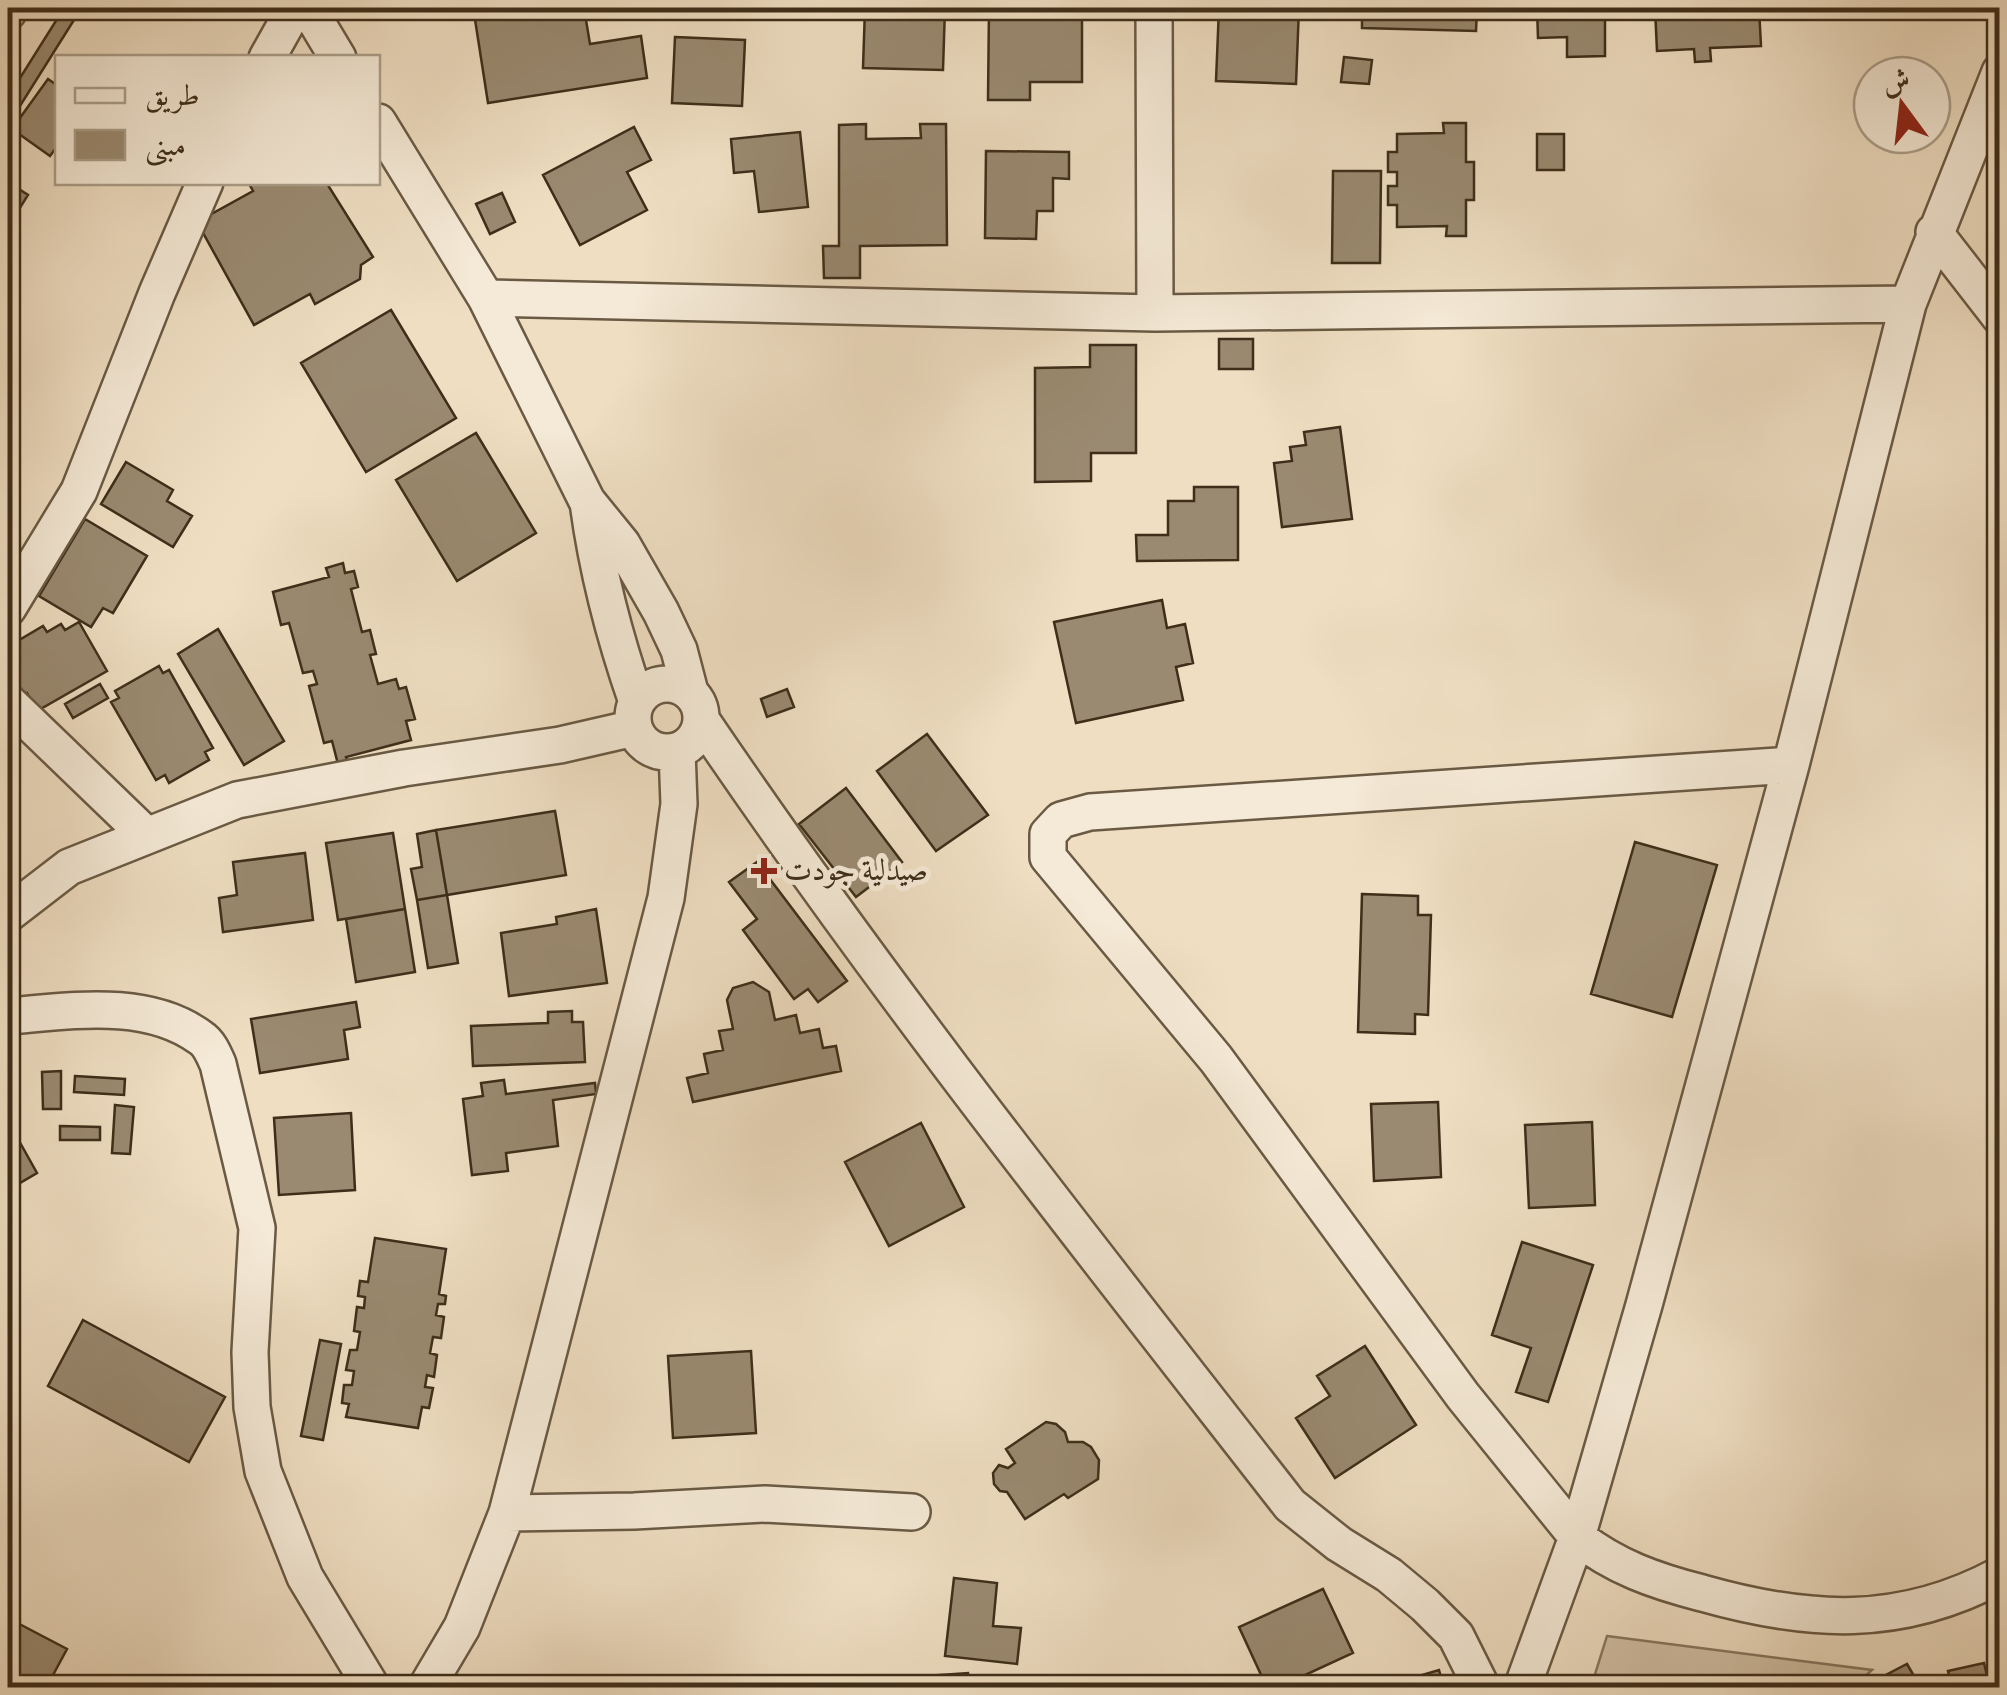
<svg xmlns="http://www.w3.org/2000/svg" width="2007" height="1695" viewBox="0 0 2007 1695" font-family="'IM FELL DW Pica',Amiri,serif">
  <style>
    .green { fill: #d1c0a5; stroke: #887760; stroke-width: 2.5 }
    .building { fill: #9a8a71; stroke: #3e2e1a; stroke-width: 2.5 }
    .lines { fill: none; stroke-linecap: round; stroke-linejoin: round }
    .street-casing { stroke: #6a5a44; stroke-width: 40 }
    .street { stroke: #f5ead7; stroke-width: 35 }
    .poi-dot { fill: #8f2418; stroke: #f5ead7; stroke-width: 4 }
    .labels { text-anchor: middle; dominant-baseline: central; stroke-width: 10; stroke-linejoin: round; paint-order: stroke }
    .poi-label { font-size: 30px; fill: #3e2e1a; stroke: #f5ead7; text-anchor: start }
  </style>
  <rect width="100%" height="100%" fill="#efdec2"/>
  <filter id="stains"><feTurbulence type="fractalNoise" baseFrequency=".002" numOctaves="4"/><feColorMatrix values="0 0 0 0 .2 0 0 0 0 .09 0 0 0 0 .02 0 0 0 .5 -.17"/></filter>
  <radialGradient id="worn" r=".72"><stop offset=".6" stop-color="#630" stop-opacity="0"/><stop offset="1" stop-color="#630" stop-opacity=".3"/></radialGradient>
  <path class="green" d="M1607,1636L1872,1670L1853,1687H1591Z"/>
  <path class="building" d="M64,8L79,12L13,117L8,114V97Z
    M511,8H584L590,44L641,36L647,78L488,103L474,13Z
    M865,8H945L943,70L863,68Z
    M989,8H1082V82H1030V100H988Z
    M1219,8H1299L1296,84L1216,81Z
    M1362,8H1477L1476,31L1362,28Z
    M1537,8H1605V56L1567,57V37L1538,38Z
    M1655,8H1759L1761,46L1710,48L1711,61L1695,62L1694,49L1657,51Z
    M675,37L745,40L742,106L672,103Z
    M1344,57L1372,60L1369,84L1341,82Z
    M48,79L58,86V145L50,156L12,129Z
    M1443,123H1466V162H1474V200H1466V236H1446L1447,226L1397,227V205H1388V186H1397V172H1388V152H1397V134L1444,133Z
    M866,124V139L921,138L920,124H946L947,245L860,246V278H824L823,246H839V125Z
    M634,127L651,160L627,172L647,210L580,245L543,175Z
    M800,132L808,207L759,212L754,171L734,173L731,139Z
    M1537,134H1564V170H1537Z
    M986,151L1069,152V179L1053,178V211H1037L1036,239L985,238Z
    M1333,171H1381L1380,263H1332Z
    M8,182L28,195L8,227Z
    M248,182H326L373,257L361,265L360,279L315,304L310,294L254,325L197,222L253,191Z
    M502,193L515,222L490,234L476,204Z
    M391,310L456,418L366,472L301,363Z
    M1219,339H1253V369H1219Z
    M1090,345H1136V453H1091V481L1035,482V368L1090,367Z
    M1340,427L1352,519L1282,527L1274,463L1292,461L1290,447L1306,445L1304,432Z
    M476,433L536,533L457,581L396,480Z
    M126,462L173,490L167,501L192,516L173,547L101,504Z
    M1194,487H1238V560L1137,561L1136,535H1168V501H1194Z
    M85,519L147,556L113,613L103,608L91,627L39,596Z
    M343,563L345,573L354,571L358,587L351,589L362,632L370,630L376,654L370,655L378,684L396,679L399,689L406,687L415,719L406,721L411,740L346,757L349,766L339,768L332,741L324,743L309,686L317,684L313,671L303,673L289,623L281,625L273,592L329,577L326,568Z
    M1162,600L1167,628L1185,624L1193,663L1176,667L1183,700L1076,723L1054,622Z
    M79,622L107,671L37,711L27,693L17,699L8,682V655L19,648L16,642L43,626L47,632L61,624L65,630Z
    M218,629L284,741L244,765L178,654Z
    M159,666L163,673L169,670L213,748L205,752L209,760L169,783L165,775L156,780L111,702L119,698L115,691Z
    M100,684L108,698L73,718L65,704Z
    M787,689L794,707L767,717L761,699Z
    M927,734L988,815L936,851L877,771Z
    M846,788L902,862L856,897L799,824Z
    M555,811L566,875L447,895L436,830Z
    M436,830L447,895L417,900L411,869L422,867L417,834Z
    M393,833L405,909L338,920L326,843Z
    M1635,842L1717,865L1672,1017L1591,994Z
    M305,853L313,920L223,932L219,898L237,895L233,862Z
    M757,862L847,981L818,1002L808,989L794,999L743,930L757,919L729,882Z
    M1362,894L1418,896V915H1431L1428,1015L1415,1014V1034L1358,1032Z
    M447,895L458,963L428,968L417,900Z
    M405,909L415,972L356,982L346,919Z
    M596,909L607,983L509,996L501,933L557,924L556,917Z
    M753,982L769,992L775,1020L796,1015L800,1033L819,1029L823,1048L836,1046L841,1071L693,1102L687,1078L708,1073L704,1054L723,1050L719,1031L733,1029L727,1000L733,988Z
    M356,1002L360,1027L344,1030L348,1059L260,1073L251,1019Z
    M572,1011V1022H583L585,1062L473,1066L471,1026L548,1023V1012Z
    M61,1071V1109H43L42,1072Z
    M75,1076L125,1079L124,1095L74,1092Z
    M504,1080L506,1094L595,1083L596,1094L553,1100L558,1146L506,1153L508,1171L472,1175L463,1099L483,1096L481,1083Z
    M1438,1102L1441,1177L1374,1181L1371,1104Z
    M115,1105L134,1107L130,1154L112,1153Z
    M351,1113L355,1190L279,1195L274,1118Z
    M1592,1122L1595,1205L1529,1208L1525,1125Z
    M921,1123L964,1207L889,1246L845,1162Z
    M60,1126L100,1127V1140H60Z
    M8,1132L13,1141L18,1139L37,1173L8,1190Z
    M375,1238L446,1249L439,1294L446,1296L445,1304H438L436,1315L444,1317L441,1338L433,1337L430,1353L437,1355L434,1377L427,1375L425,1387L433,1388L429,1408L422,1407L418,1428L346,1417L349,1404L342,1403L344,1385H352L354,1371L346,1370L350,1350H357L360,1332L354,1331L357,1307L364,1308L365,1297L358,1296L360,1281L368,1282Z
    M1522,1242L1593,1265L1548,1402L1516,1392L1531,1348L1492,1335Z
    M83,1320L225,1397L189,1462L48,1386Z
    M320,1340L341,1344L323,1440L301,1436Z
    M1365,1346L1416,1425L1335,1478L1296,1418L1330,1396L1317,1376Z
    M751,1351L756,1433L673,1438L668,1356Z
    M1046,1422L1056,1424L1065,1432L1068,1442H1083L1091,1447L1099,1460L1098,1479L1068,1498L1064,1494L1025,1519L1007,1492L1000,1491L994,1484L993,1473L999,1465L1008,1468L1015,1463L1006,1449Z
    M954,1578L997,1583L993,1626L1021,1628L1017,1664L945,1656Z
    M1323,1589L1353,1653L1277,1688H1253L1251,1682L1262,1677L1239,1627Z
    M8,1618L67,1649L46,1688H8Z
    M1984,1663L1990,1688H1952L1948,1671Z
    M1907,1664L1914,1676L1885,1688L1880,1678Z
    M1439,1670L1444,1688L1381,1687Z
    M968,1673L969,1688H897V1678Z"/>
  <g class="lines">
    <defs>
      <path id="street" d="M308,8L338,58
        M1154,8L1155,313
        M8,12L10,8
        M267,58L295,8
        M378,122L486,298L587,501L622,544L661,612L679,650L690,692
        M1934,232L2000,317
        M486,298L1155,313L1908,304
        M588,502C597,571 614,636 637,702
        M8,608L79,491L157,293L205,182
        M633 718a34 34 0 1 1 68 0a34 34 0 1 1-68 0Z
        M8,702L146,835
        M702,721C885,991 1089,1247 1290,1505L1339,1544L1389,1575L1425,1605L1456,1636L1482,1688
        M1791,765L1090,812L1061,820L1048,834V857L1216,1059L1463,1396L1577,1537C1615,1567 1655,1581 1702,1593C1808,1623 1900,1629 2000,1575
        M8,914L69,867L237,800L404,768L560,745L634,728
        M8,1016C71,1011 147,998 201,1038C209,1043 214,1055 218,1064L257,1228L250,1352L252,1407L263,1471L305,1577L372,1688
        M507,1513L634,1511L765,1504L912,1512
        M426,1688L462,1627L507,1513L666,898L679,804L677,751
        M1522,1688L1577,1537L1644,1305L1791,765L1908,304L2000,72"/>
    </defs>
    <use href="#street" class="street-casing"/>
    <use href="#street" class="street"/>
  </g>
  <path class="poi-dot" d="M759 856h10v10h10v10h-10v10h-10v-10h-10v-10h10z"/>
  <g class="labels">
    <g class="poi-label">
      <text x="784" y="871">صيدلية جودت</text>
    </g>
  </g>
  <rect width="2007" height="1695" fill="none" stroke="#efdec2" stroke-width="40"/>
  <rect x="10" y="10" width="1987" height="1675" fill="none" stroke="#3e2e1a" stroke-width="5"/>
  <rect x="20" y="20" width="1967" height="1655" fill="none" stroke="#3e2e1a" stroke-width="2.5"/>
  <rect x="55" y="55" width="325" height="130" fill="#f5ead7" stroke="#ac9f8b" stroke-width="2.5"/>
  <rect x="75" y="88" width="50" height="15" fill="#f5ead7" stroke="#ac9f8b" stroke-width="2.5"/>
  <text x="145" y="105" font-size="30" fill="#3e2e1a">طريق</text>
  <rect x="75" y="130" width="50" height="30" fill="#9a8a71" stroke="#ac9f8b" stroke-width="2.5"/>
  <text x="145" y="155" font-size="30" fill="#3e2e1a">مبنى</text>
  <g transform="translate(1902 105) rotate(345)"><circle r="48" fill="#f5ead7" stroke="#ac9f8b" stroke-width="2.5"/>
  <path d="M0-8L18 38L0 25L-18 38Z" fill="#8f2418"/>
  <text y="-15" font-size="28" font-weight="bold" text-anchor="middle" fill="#3e2e1a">ش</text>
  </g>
  <rect width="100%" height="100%" filter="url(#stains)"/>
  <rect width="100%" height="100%" fill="url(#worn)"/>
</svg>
